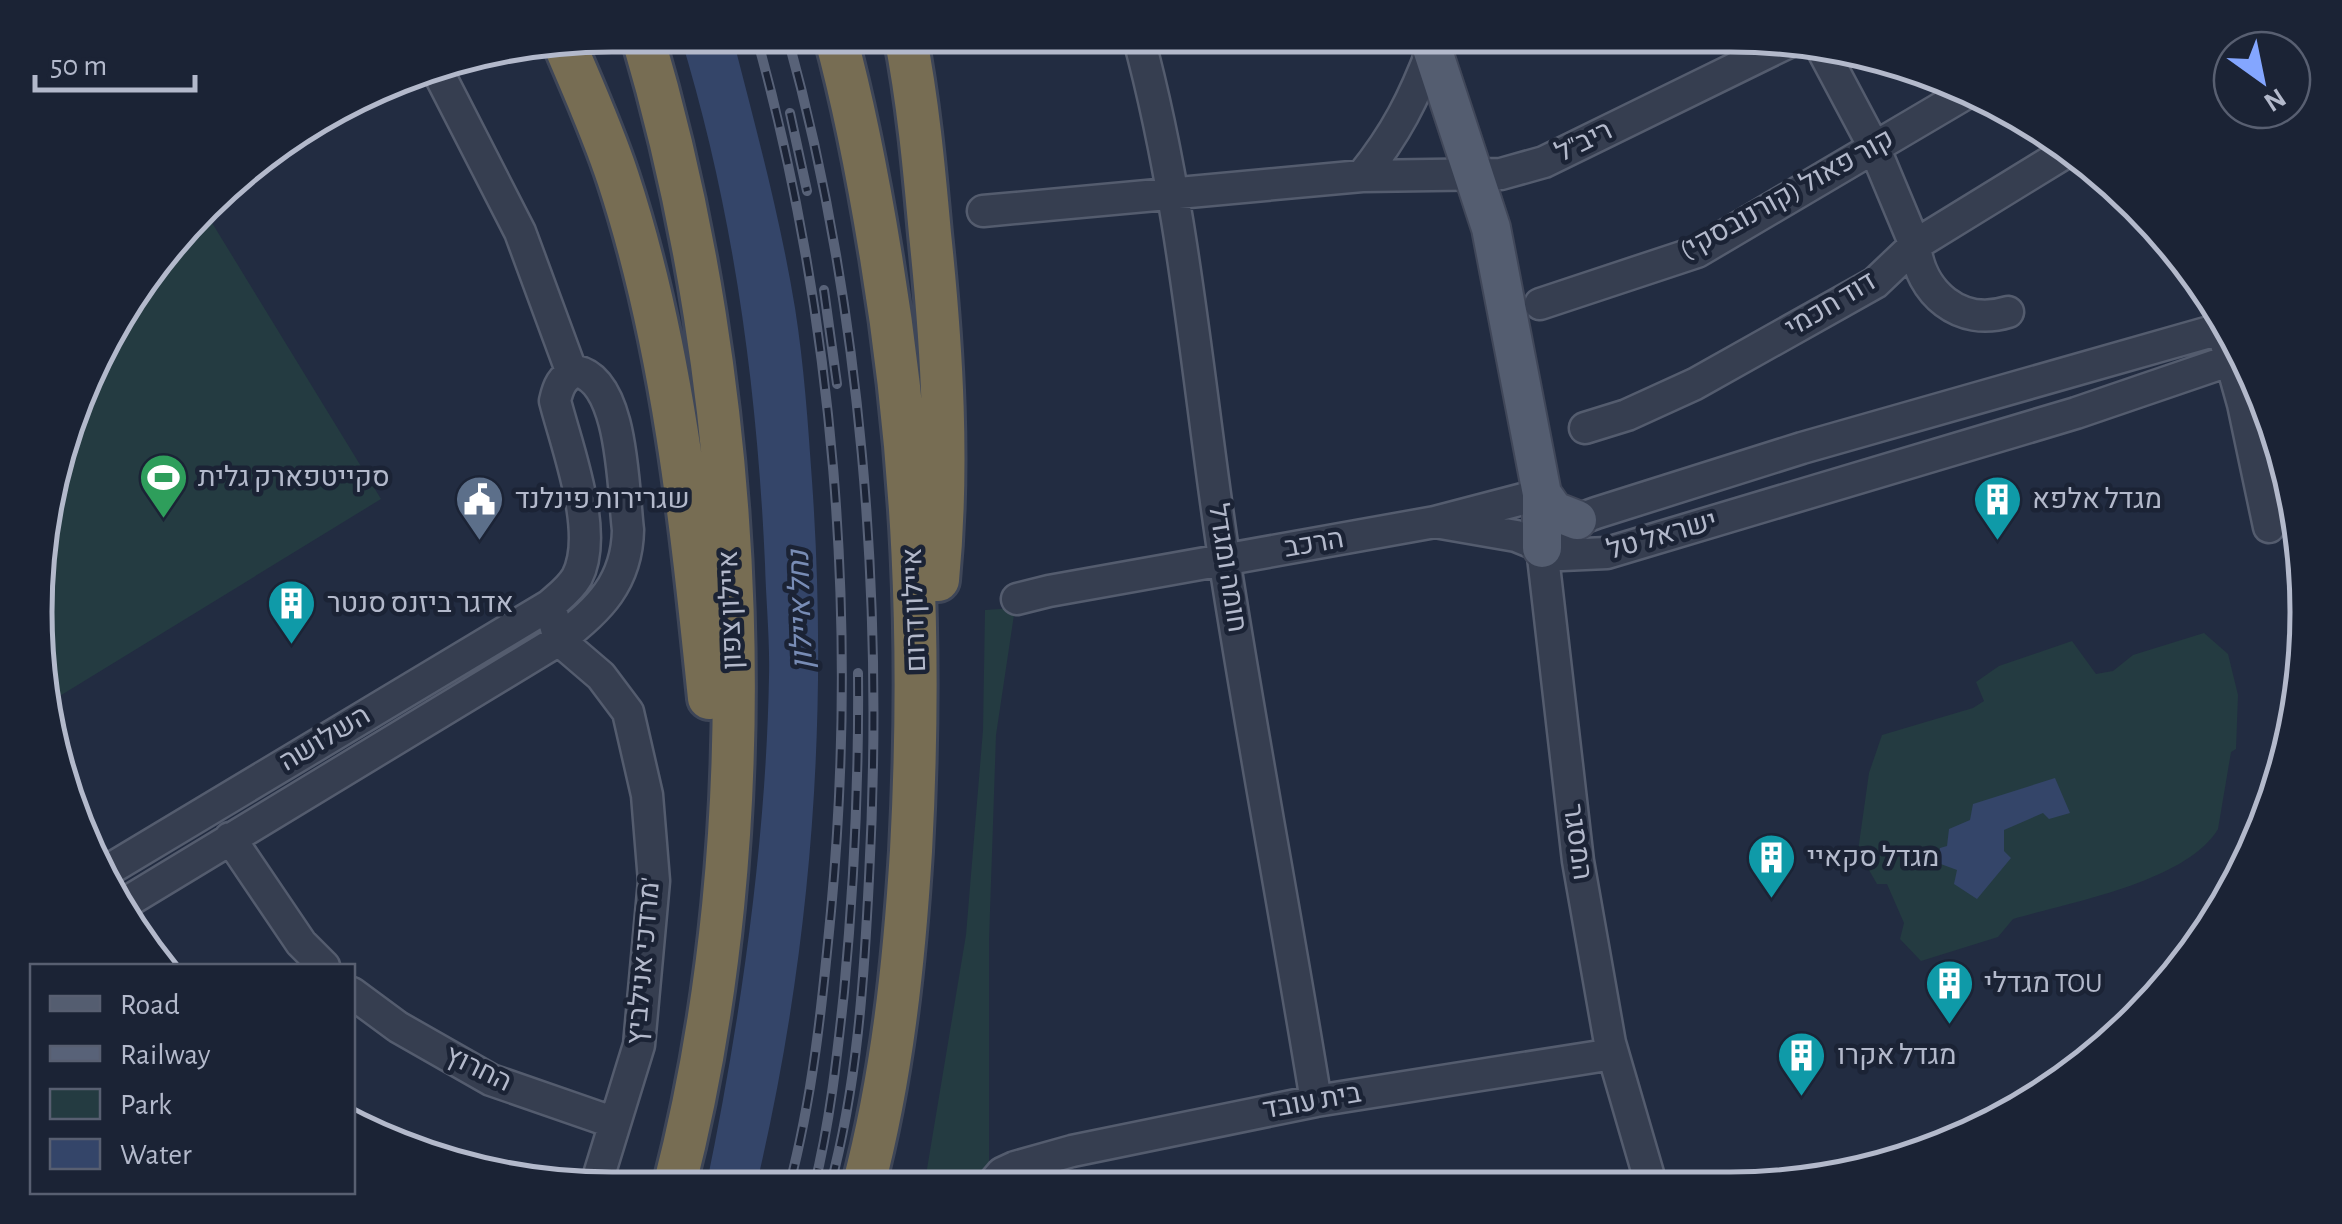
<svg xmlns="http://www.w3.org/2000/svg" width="2342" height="1224" viewBox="0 0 2342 1224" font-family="'Alegreya Sans',Heebo,sans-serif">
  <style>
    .green { fill: #243b41 }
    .water { fill: #344569 }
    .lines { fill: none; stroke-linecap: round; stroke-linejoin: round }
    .minor-casing { stroke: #545c6e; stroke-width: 35 }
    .major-casing { stroke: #404759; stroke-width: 42 }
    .highway-casing { stroke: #3e4658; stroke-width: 48 }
    .minor { stroke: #363e50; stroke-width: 30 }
    .major { stroke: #545d70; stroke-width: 38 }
    .highway { stroke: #776d53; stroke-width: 42 }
    .rail-casing { stroke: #586278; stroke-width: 10 }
    .rail { stroke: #1b2335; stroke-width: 6; stroke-dasharray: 19; stroke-linecap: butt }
    .labels { text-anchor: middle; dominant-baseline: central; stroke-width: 9; stroke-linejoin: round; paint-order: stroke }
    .street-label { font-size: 28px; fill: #b3b9cb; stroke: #1b2335 }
    .poi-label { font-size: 28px; fill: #b3b9cb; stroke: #1b2335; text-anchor: start }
    .water-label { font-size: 30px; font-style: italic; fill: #788cb5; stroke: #1b2335 }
    .rim { fill: none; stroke: #b3b9cb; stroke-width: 5 }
  </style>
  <rect width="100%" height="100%" fill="#222c41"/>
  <path class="green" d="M206,213L381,499L45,705L40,687L55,463L132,292Z
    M1015,608L996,735L989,941V1165L974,1187H924L966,935L983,730L985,610Z
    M2204,633L2228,654L2238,695L2236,749L2231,752L2218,829C2186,882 2071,902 2013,919L1998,937L1921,961L1900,939L1904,923L1887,884H1877L1858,851L1869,773L1882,735L1973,708L1984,701L1976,682L1999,666L2072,641L2096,674L2113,671L2133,655Z"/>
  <path class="water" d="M680,35H732C755,125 780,216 795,308C804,365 808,423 812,481C829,720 811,954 756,1187H706C740,1023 766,845 769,677C770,640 766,601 765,564C757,384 733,208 680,35Z
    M2055,778L2070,813L2049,819L2043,813L2004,830V851L2011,858L1977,899L1954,884L1957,870L1938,863L1940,848L1947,846L1949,829L1970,820L1973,804Z"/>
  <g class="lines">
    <defs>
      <path id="minor" d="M1138,36C1185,208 1198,388 1225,564C1253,744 1287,922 1316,1101
        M1823,51L1874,147L1915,245C1920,293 1960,327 2008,312
        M434,64L520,232L572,373
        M1362,176C1396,134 1414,98 1433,48
        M983,211L1362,176L1501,174L1544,162L1789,42
        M1540,304L1697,252L1970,91
        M2225,340L2243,404L2269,527
        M1585,428L1627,415L1695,384L1875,283L1915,245L2063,154
        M1435,522L1516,536L1562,555L1607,553L2076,413L2237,358
        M1560,534L1577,520L1596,513L1802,448L2220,329
        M1542,548L1578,861L1610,1043L1651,1184
        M1017,599L1049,591L1435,522L1542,494
        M230,838L301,943L324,966
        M100,875L550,605
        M122,905L559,640C599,610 627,582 628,530C623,491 624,380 576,371C562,377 558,387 555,401C567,448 600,533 577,577C570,589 560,596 550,605L559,640L601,676L628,712L647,795L654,881L639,1045L595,1188
        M352,993L398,1027L491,1080L615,1123
        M990,1187L1002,1173L1015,1167L1072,1151L1316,1101L1613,1054"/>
      <path id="major" d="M1428,36L1491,228L1542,494V548
        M1542,494L1554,511L1577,520"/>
      <path id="highway" d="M642,35C748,392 767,827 674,1187
        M835,35C855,108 869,183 881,257C914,458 922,648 911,851C904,964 892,1077 863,1187
        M905,35C918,101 924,167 930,234C942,348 949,465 938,580
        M564,43C583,88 603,132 618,178C673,346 691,523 709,698"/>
    </defs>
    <use href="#minor" class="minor-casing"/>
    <use href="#major" class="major-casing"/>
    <use href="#highway" class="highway-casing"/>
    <use href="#minor" class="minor"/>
    <use href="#major" class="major"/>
    <use href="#highway" class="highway"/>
    <defs>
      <path id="rail" d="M756,35C835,318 858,620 831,911C822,1006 813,1095 789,1187
        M787,35C862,304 884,600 869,878C864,981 857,1087 830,1187
        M790,113L807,191
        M824,290L837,384
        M814,1187C830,1123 837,1057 844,992C854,885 859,780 858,673"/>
    </defs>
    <use href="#rail" class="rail-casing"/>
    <use href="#rail" class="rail"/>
  </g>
  <defs>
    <symbol id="stadium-pin" viewBox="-11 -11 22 30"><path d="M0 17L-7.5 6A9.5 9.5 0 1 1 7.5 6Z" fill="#2e9e5b" stroke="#1b2335"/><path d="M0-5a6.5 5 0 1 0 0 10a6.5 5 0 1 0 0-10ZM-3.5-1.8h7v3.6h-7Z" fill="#fff"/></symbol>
    <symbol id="civic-pin" viewBox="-11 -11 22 30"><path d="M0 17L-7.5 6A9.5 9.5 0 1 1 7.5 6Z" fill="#5c6f8a" stroke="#1b2335"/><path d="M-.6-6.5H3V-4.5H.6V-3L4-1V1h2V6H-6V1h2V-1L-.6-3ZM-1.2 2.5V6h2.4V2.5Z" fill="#fff"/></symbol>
    <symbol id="building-pin" viewBox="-11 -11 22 30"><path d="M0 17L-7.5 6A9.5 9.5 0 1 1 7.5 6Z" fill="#0f9aa8" stroke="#1b2335"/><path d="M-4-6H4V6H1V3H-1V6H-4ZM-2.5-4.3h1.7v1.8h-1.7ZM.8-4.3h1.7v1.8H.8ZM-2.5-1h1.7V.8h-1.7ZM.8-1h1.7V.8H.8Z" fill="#fff"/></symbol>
  </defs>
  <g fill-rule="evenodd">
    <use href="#stadium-pin" x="136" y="450" width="55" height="75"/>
    <use href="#civic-pin" x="452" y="472" width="55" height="75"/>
    <use href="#building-pin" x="1970" y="472" width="55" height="75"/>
    <use href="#building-pin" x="264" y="576" width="55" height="75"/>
    <use href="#building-pin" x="1744" y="830" width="55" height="75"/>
    <use href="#building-pin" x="1922" y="956" width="55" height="75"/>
    <use href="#building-pin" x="1774" y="1028" width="55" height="75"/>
  </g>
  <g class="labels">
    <g class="street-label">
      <text transform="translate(1584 142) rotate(-26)">ריב"ל</text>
      <text transform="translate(1787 195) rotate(-29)">קור פאול (קורנובסקי)</text>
      <text transform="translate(1831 305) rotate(-31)">דוד חכמי</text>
      <text transform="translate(1662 536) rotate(-16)">ישראל טל</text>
      <text transform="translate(1314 544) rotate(-10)">הרכב</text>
      <text transform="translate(1227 568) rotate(81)">חומה ומגדל</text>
      <text transform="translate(731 610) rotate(-92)">איילון צפון</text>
      <text transform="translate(915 610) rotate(-92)">איילון דרום</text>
      <text transform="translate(325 739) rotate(-31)">השלושה</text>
      <text transform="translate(1577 842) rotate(82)">המסגר</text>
      <text transform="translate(644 961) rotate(-85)">מרדכי אנילביץ'</text>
      <text transform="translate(478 1069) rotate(26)">החרוץ</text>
      <text transform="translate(1312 1102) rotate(-10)">בית עובד</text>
    </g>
    <g class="poi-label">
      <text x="198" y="478">סקייטפארק גלית</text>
      <text x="515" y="500">שגרירות פינלנד</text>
      <text x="2032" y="500">מגדל אלפא</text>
      <text x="327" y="604">אדגר ביזנס סנטר</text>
      <text x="1807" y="858">מגדל סקאיי</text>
      <text x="1984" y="984">מגדלי TOU</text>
      <text x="1837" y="1056">מגדל אקרו</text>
    </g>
    <g class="water-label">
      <text transform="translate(801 610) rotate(-92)">נחל איילון</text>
    </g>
  </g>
  <path d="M0 0H2342V1224H0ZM612 52H1730A560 560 0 0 1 2290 612V612A560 560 0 0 1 1730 1172H612A560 560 0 0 1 52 612V612A560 560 0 0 1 612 52Z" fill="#1b2335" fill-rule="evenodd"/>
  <path class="rim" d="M612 52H1730A560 560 0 0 1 2290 612V612A560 560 0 0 1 1730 1172H612A560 560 0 0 1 52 612V612A560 560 0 0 1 612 52Z"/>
  <rect x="30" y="964" width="325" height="230" fill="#1b2335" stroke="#585f71" stroke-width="2.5"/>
  <rect x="50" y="996" width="50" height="15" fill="#545d70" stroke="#585f71" stroke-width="2.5"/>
  <text x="120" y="1014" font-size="30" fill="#b3b9cb">Road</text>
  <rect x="50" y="1046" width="50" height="15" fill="#586278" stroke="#585f71" stroke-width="2.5"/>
  <text x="120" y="1064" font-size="30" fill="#b3b9cb">Railway</text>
  <rect x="50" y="1089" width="50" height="30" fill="#243b41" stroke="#585f71" stroke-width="2.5"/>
  <text x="120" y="1114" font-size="30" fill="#b3b9cb">Park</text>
  <rect x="50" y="1139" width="50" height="30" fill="#344569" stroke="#585f71" stroke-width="2.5"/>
  <text x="120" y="1164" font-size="30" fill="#b3b9cb">Water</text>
  <g transform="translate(2262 80) rotate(147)"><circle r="48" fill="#1b2335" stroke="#585f71" stroke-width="2.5"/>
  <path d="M0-8L18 38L0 25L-18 38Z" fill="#84a6ff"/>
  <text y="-15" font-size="28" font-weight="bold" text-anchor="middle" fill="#b3b9cb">N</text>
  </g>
  <path d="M35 75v15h160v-15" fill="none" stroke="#b3b9cb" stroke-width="5"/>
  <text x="50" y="75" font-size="30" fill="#b3b9cb" stroke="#1b2335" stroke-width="8" paint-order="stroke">50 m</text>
</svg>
